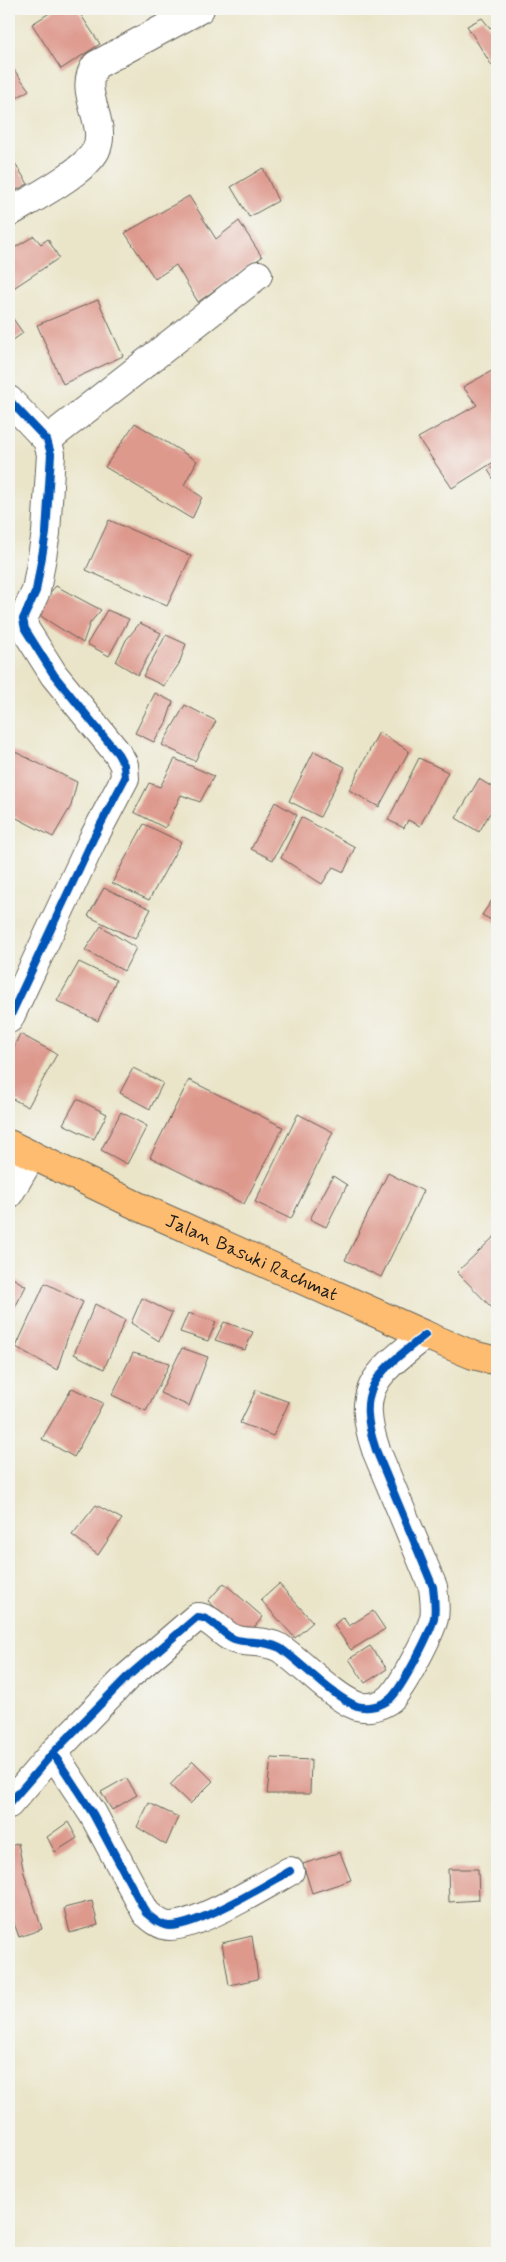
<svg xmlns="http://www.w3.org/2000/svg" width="506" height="2262" viewBox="0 0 506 2262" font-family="Mynerve,sans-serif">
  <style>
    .building { fill: #de998d }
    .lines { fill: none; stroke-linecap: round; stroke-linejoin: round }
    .minor-casing { stroke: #646259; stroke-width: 30 }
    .highway-casing { stroke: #646259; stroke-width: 30 }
    .minor { stroke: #fff; stroke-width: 28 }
    .highway { stroke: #febc70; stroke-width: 28 }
    .cycleway-casing { stroke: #f6f6f2; stroke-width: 11 }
    .cycleway { stroke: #0057b8; stroke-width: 8 }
    .labels { text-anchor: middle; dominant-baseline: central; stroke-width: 4.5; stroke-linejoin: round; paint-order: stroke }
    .street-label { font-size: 19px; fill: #1c1c1c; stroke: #f6f6f2 }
  </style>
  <rect width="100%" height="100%" fill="#f6f6f2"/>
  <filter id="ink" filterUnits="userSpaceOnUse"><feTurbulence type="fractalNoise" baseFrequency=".02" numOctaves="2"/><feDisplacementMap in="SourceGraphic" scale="10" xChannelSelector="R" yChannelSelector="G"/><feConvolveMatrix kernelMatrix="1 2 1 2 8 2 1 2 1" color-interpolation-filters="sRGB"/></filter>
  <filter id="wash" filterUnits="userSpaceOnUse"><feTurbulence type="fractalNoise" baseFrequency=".0096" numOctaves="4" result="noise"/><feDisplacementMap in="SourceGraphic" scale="20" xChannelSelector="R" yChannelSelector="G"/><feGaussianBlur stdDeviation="1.12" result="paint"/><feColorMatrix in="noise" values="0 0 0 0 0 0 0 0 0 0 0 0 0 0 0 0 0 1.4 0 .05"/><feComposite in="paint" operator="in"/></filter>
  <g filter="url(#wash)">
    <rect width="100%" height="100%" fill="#eae5c9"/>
    <g id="blocks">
      <path class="building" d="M56,9H77L100,44L61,69L32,24Z
        M482,18L490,28L497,23V63L492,66L467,26Z
        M9,63L29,90L9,103Z
        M9,154L28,184L9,194Z
        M263,168L278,201L249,217L231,187Z
        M189,196L216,239L239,221L262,257L198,302L176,265L155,279L125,233Z
        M34,236L41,244L48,239L59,258L9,291V251Z
        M98,300L123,356L63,384L37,325Z
        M9,313L23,333L9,343Z
        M497,368V460L452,488L418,438L477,405L463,387Z
        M135,423L197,461L184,485L202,497L192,519L105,467Z
        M497,465V485L488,470Z
        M109,520L191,556L167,606L86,570Z
        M56,586L101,610L90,623L83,643L39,615L45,598Z
        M107,610L129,619L109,656L87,644Z
        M140,623L161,633L138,675L116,662L126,640Z
        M166,635L186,644L179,664L164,686L143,676Z
        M155,693L173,702L166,723L154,742L135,733Z
        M185,705L216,721L195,761L162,745Z
        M379,732L409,751L379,807L349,790Z
        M9,749L77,782L71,806L53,837L9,814Z
        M314,751L345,767L320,817L289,801Z
        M419,758L448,772L420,826L408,820L404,828L388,820Z
        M175,759L214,776L200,802L181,795L165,828L134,812L149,783L160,787Z
        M479,779L497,790V801L479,832L456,818Z
        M275,802L297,815L273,860L251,849Z
        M301,817L355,847L344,872L333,867L322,884L281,858Z
        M144,824L181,842L149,900L112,883Z
        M104,888L151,909L135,939L88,916Z
        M497,893V923L482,915Z
        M101,926L136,948L124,971L85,950Z
        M79,962L116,980L98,1021L57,1001Z
        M20,1034L57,1054L28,1107L9,1097V1057Z
        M133,1068L163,1083L150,1109L120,1093Z
        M189,1080L283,1127L244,1204L150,1157Z
        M77,1099L107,1114L94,1139L63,1124Z
        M121,1112L147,1126L127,1164L101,1150Z
        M298,1114L333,1132L291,1219L255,1202Z
        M388,1173L423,1191L381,1277L345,1260Z
        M333,1176L347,1185L326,1227L310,1219Z
        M497,1234V1310L495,1311L457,1272Z
        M9,1276L26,1286L9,1319Z
        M45,1283L83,1302L68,1336L57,1370L16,1347Z
        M142,1298L172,1313L159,1341L131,1323Z
        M95,1304L125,1320L104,1369L74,1354Z
        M188,1313L216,1322L208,1341L180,1332Z
        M224,1322L253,1332L245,1350L215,1340Z
        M182,1348L208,1357L189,1406L160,1393Z
        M133,1353L170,1363L146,1411L112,1395Z
        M72,1388L103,1403L74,1457L42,1439Z
        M256,1390L289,1402L273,1436L240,1423Z
        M96,1505L122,1519L98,1555L72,1535Z
        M224,1583L263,1617L247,1635L208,1601Z
        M279,1584L313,1622L295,1638L261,1600Z
        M373,1611L385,1629L351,1650L334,1625L343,1617L349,1626Z
        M370,1646L387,1669L365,1683L349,1659Z
        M271,1758L311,1760L310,1794H267Z
        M193,1761L213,1781L190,1804L170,1785Z
        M126,1778L137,1795L112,1810L101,1792Z
        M149,1803L178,1817L166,1845L137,1827Z
        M68,1822L77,1838L55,1852L47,1837Z
        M18,1843L24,1873L42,1929L19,1937L9,1909V1847Z
        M340,1852L351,1880L312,1893L303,1864Z
        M448,1869H478L479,1900L449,1902Z
        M92,1901L98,1925L70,1933L64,1908Z
        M252,1936L258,1979L229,1985L222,1943Z"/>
    </g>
  </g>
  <g filter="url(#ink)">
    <use href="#blocks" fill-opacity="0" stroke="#646259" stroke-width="1"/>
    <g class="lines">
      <defs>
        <path id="minor" d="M9,213C30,200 85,172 96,150C109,123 76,91 96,65L200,9
          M9,400L47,440L51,454L46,533L36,591L23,619L25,629L54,675L118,754L124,765L125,778L93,839L9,1019
          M47,440L258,275
          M9,1194L32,1155
          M53,1753L93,1814L146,1913C153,1919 161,1926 170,1926C198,1926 264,1886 290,1871
          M9,1804L53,1753L126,1678L197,1617C212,1617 221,1634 234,1639C248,1644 261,1639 280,1648C303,1664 333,1697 357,1706C368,1709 381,1706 390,1699C402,1688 430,1634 434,1618C436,1608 434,1597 433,1587L376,1450C354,1386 378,1373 425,1335"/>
        <g id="highway">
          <path id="s1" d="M9,1144L144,1209L425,1335L473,1355L497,1361"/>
        </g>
      </defs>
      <use href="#minor" class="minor-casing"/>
      <use href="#highway" class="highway-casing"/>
      <use href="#minor" class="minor"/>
      <use href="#highway" class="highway"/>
      <defs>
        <path id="cycleway" d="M9,400L47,440L51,454L46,533L36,591L23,619L25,629L54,675L118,754L124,765L125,778L93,839L9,1019
          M53,1753L93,1814L146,1913C153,1919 161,1926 170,1926C198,1926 264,1886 290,1871
          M9,1804L53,1753L126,1678L197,1617C212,1617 221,1634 234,1639C248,1644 261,1639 280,1648C303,1664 333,1697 357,1706C368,1709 381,1706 390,1699C402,1688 430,1634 434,1618C436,1608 434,1597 433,1587L376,1450C354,1386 378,1373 425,1335"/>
      </defs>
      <use href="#cycleway" class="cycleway-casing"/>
      <use href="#cycleway" class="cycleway"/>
    </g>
  </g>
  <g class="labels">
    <g class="street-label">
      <text stroke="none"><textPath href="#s1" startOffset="268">Jalan Basuki Rachmat</textPath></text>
    </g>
  </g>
  <rect width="506" height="2262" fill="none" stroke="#f6f6f2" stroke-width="30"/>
</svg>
